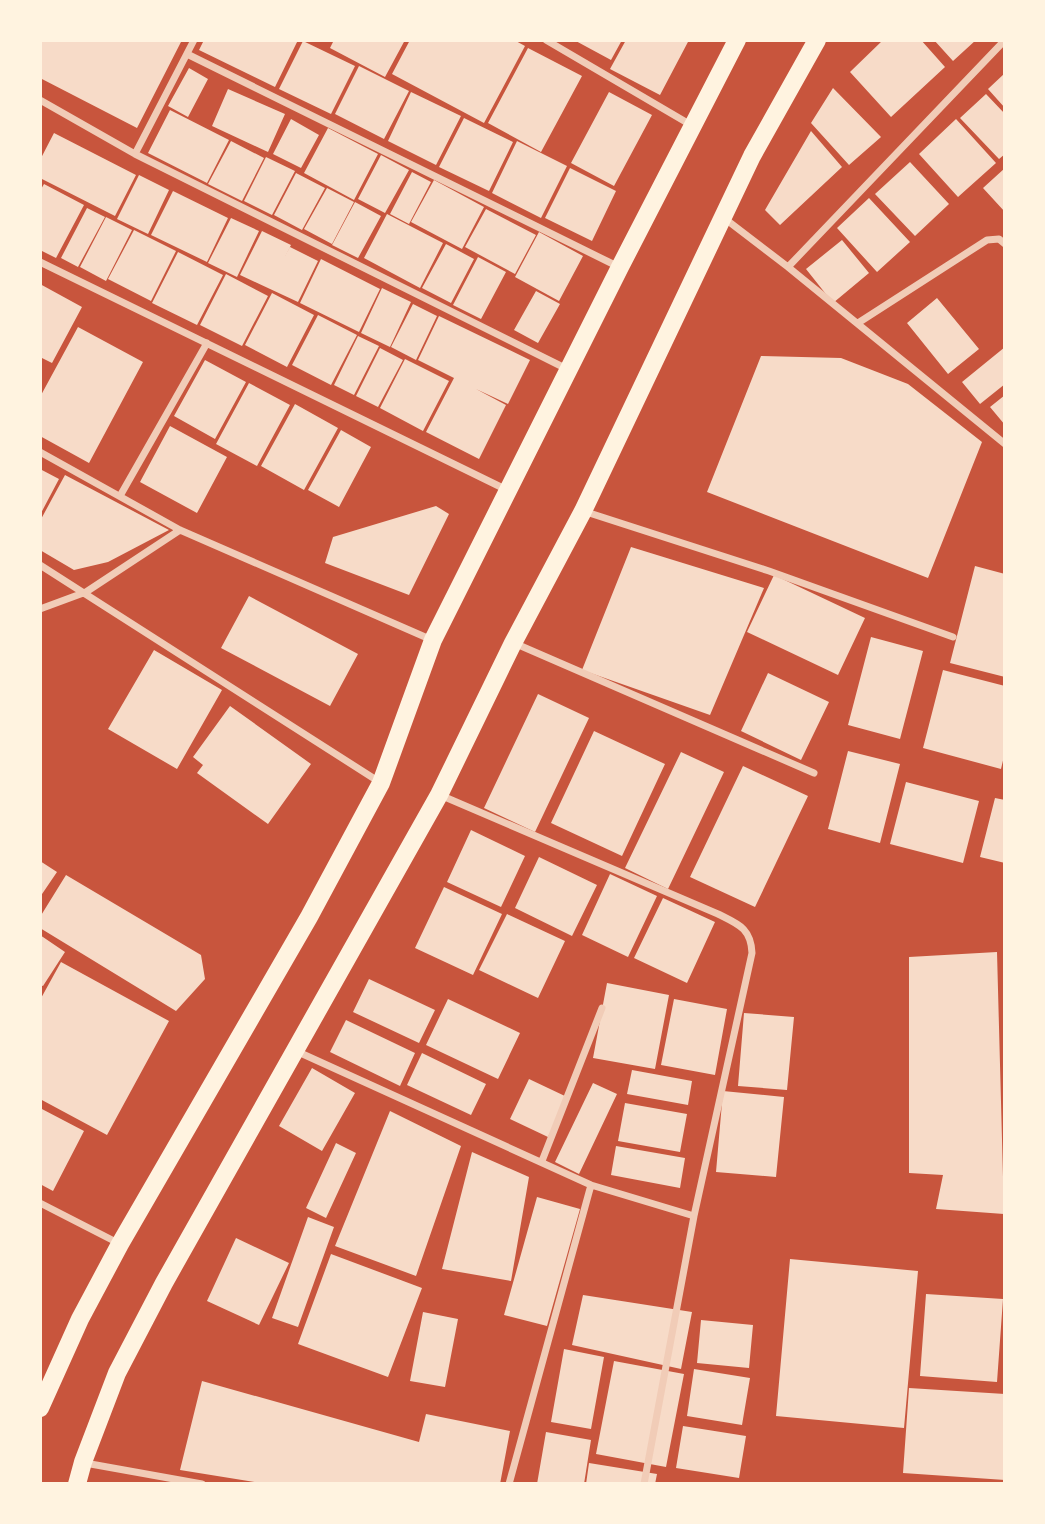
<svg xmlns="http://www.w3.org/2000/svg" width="1045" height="1524" viewBox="0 0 1045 1524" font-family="'DejaVu Sans',sans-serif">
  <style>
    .building { fill: #f7dbc8 }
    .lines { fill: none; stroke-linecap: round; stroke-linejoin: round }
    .minor { stroke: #f1ccb7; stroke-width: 7 }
    .primary { stroke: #fff3e0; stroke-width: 18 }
  </style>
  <rect width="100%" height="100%" fill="#c8553d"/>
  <path class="building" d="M40,40H182L137,128L40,78Z
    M204,40H298L275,87L199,50Z
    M334,40H405L385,77L330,48Z
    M410,40H514L525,46L484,123L392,74Z
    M574,40H622L611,60Z
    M626,40H689L660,95L610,69Z
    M883,40H921L945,67L891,117L850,72Z
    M934,40H976L953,61Z
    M303,41L355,66L331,114L279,89Z
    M528,48L582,76L541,152L488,123Z
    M359,66L409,91L384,139L335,114Z
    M189,68L208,79L188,117L168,106Z
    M1005,73V108L988,89Z
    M833,88L881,137L849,165L811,123Z
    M228,89L285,114L268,152L212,126Z
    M411,92L461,116L436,165L388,141Z
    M609,92L652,115L614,186L571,163Z
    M986,94L1005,114V154L999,159L960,118Z
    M170,110L229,140L207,183L148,153Z
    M464,118L513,142L489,191L439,167Z
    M291,119L319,135L301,168L273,154Z
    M956,119L996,163L958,197L919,154Z
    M328,128L378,154L354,200L304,173Z
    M811,131L842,167L780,225L765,210Z
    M54,133L136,175L115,216L40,178V160Z
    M231,141L264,158L242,201L208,184Z
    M517,141L567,166L541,218L492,193Z
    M381,155L409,170L385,213L358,199Z
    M266,157L295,171L272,215L244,201Z
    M910,162L949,204L915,236L875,194Z
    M570,168L616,191L592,241L545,218Z
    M1005,168V212L983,188Z
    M412,172L431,182L409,224L390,214Z
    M296,173L325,188L302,230L274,215Z
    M139,175L169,190L148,234L117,219Z
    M434,180L484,207L462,249L411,222Z
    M44,184L84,205L56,258L40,250V191Z
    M327,188L354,202L332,244L304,229Z
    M173,191L228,218L207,262L151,235Z
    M869,198L910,242L877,272L837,228Z
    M355,202L381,216L358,258L332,245Z
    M87,208L105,217L78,267L61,258Z
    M486,209L536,235L515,274L465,247Z
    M387,214L443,243L420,288L364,258Z
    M106,217L132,230L106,281L80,267Z
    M231,218L259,231L237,277L208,263Z
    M134,230L176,251L151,301L108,279Z
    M262,231L291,245L283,260L290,247L318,261L298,302L240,275Z
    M539,232L583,256L559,301L515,277Z
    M842,240L869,273L833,303L806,269Z
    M446,244L474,259L451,303L422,288Z
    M178,252L223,275L197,325L152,303Z
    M478,257L506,272L481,319L453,305Z
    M321,259L380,289L359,332L300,303Z
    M226,274L268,296L242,346L200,325Z
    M40,284L82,307L52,363L40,357Z
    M382,288L411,302L390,347L361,333Z
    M536,291L560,304L538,343L514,330Z
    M272,293L314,315L287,367L245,345Z
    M937,298L979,349L948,374L907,323Z
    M413,304L437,316L416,360L391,347Z
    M318,315L357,335L331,385L292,365Z
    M439,316L530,360L508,404L476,389L506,405L479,459L426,432L454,378L418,360Z
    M78,327L143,362L89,463L40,436V397Z
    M358,336L379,346L354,395L334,385Z
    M1005,347V384L980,404L962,382Z
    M380,348L403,360L378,407L356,396Z
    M761,356L841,358L908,384L982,442L928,578L707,492Z
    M405,359L449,381L423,431L380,408Z
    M205,360L246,382L215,439L174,416Z
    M249,383L290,405L257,466L216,444Z
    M1005,395V425L990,407Z
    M295,404L338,428L304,490L261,466Z
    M170,426L227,457L197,513L140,482Z
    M341,430L371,447L339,507L308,490Z
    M40,469L59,479L40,515Z
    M65,475L169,530L108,562L74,570L40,550V521Z
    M436,506L449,514L409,595L325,563L333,537Z
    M631,547L764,588L710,715L582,670Z
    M975,566L1005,574V677L950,663Z
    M774,575L865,618L838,675L747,632Z
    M249,596L358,654L330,706L221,648Z
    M871,637L923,651L900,739L848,725Z
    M154,650L222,690L177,769L108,729Z
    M943,670L1005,686V752L1001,769L923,748Z
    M768,673L829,702L801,760L741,731Z
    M538,694L589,718L535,832L484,808Z
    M230,706L311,764L268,824L197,773L203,765L193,757Z
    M594,731L665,764L622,856L551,823Z
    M848,751L900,764L880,843L828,829Z
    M681,752L724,772L668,889L625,868Z
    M743,766L808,796L755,907L690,877Z
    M906,782L979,801L963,863L890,844Z
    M995,798L1005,800V863L980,857Z
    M471,830L525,856L501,907L447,882Z
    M539,857L597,885L572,936L515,908Z
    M40,861L57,872L40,897Z
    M610,874L657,896L628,957L582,935Z
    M66,875L201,955L205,979L176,1011L40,928V917Z
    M444,887L502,914L473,975L415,948Z
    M663,898L715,922L687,983L634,958Z
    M507,914L565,941L538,998L479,970Z
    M40,935L65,952L43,986L40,985Z
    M997,952L1004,1214L936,1209L943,1175L909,1173V957Z
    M61,962L169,1021L107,1135L40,1099V1000Z
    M369,979L435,1010L419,1043L353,1012Z
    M607,983L669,995L655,1069L593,1058Z
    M448,999L520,1033L498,1079L426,1045Z
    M674,999L727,1009L715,1075L661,1065Z
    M744,1013L794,1017L787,1090L738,1086Z
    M346,1020L415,1053L400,1086L330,1052Z
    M422,1053L486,1084L471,1115L407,1085Z
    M312,1068L355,1093L322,1151L279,1126Z
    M632,1070L692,1081L688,1105L627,1094Z
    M529,1079L567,1097L548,1137L510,1119Z
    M593,1083L617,1094L579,1174L555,1162Z
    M723,1091L784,1097L776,1177L716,1172Z
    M625,1103L687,1114L680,1152L618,1141Z
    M40,1108L84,1131L53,1191L40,1184Z
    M390,1111L461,1146L416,1276L335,1246Z
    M336,1143L356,1153L326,1218L306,1208Z
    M616,1146L685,1158L680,1188L611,1175Z
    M472,1152L529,1177L511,1281L442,1269Z
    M537,1197L580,1209L547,1326L504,1315Z
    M308,1217L334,1227L298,1327L272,1318Z
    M236,1238L289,1263L259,1325L207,1301Z
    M331,1254L422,1288L388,1377L298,1344Z
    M790,1259L918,1271L904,1428L776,1416Z
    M926,1294L1003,1299L997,1382L920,1376Z
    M583,1295L692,1312L681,1369L572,1345Z
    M423,1312L458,1319L445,1387L410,1381Z
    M701,1320L753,1325L749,1368L697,1363Z
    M564,1349L604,1357L591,1429L551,1422Z
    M614,1361L684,1374L666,1467L596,1454Z
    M694,1369L750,1378L742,1425L687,1416Z
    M202,1381L419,1442L426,1414L510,1431L500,1484H266L180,1470Z
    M909,1388L1005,1394V1480L903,1473Z
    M683,1426L746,1436L739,1478L676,1468Z
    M546,1432L591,1440L584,1484H537Z
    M589,1463L657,1474L655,1484H586Z"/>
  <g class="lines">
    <path class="minor" d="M546,40L691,125
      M187,54L619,267
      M40,100L135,154L569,370
      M135,154L194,40
      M724,218L788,267L1005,40
      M40,262L507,490
      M788,267L1005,444
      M858,323L987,240L999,239L1005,244
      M40,452L180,530L432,640
      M120,496L207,343
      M583,511L769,571L953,637
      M40,565L381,783
      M40,609L86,592L180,530
      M514,643L814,773
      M440,795L718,914C738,924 751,928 752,953L694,1216L644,1484
      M296,1051L591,1185L694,1216
      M542,1161L602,1008
      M40,1203L120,1244
      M85,1463L202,1484
      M509,1484L591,1185"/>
    <path class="primary" d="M40,1408L80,1319L120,1244L309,917L381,783L433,640L620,267L737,40
      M77,1484L83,1462L117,1373L164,1283L439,795L513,643L583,511L752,156L817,40"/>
  </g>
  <rect width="1045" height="1524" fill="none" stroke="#fff3e0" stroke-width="84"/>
</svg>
